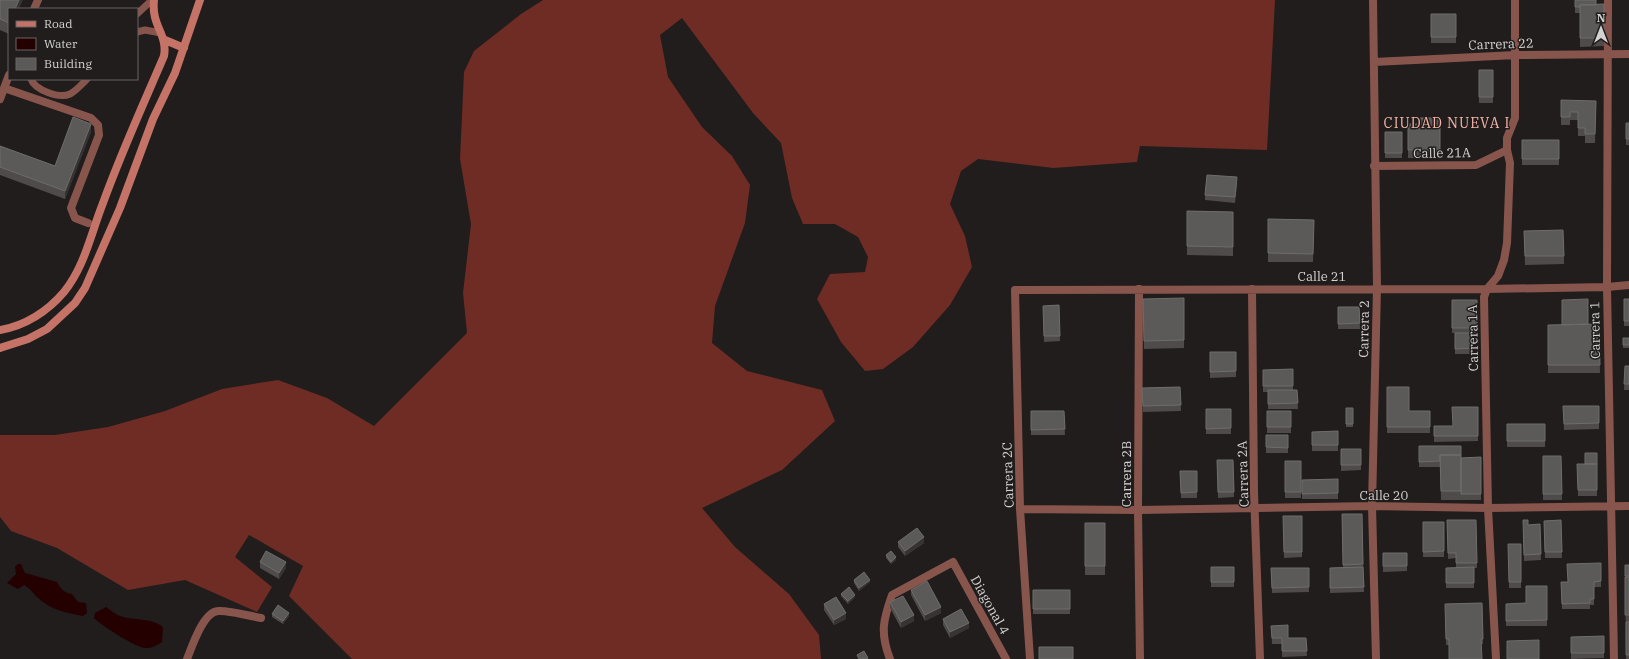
<svg xmlns="http://www.w3.org/2000/svg" width="1629" height="659" viewBox="0 0 1629 659" font-family="'IBM Plex Serif',serif">
  <style>
    .forest { fill: #6e2c24 }
    .water { fill: #240000 }
    .lines { fill: none; stroke-linecap: round; stroke-linejoin: round }
    .lane { stroke: #88554d; stroke-width: 7 }
    .street { stroke: #88554d; stroke-width: 8 }
    .secondary { stroke: #c47366; stroke-width: 8 }
    .wall { fill: #4e4b4a }
    .shaded-wall { fill: #363332 }
    .building { fill: #5c5a59; stroke: #6f6c6c }
    .labels { text-anchor: middle; dominant-baseline: central; stroke-width: 3; stroke-linejoin: round; paint-order: stroke }
    .street-label { font-size: 13px; fill: #d4d2d2; stroke: #201d1c }
    .neighbourhood-label { font-size: 14px; letter-spacing: 1px; fill: #f6b3a8; stroke: #201d1c }
  </style>
  <rect width="100%" height="100%" fill="#201d1c"/>
  <path class="forest" d="M543,0H1275L1267,150L1140,146L1137,162L1053,168L978,159L961,171L950,204L965,236L972,267L950,305L913,347L883,369L865,371L841,342L817,299L830,274L865,272L868,257L858,237L835,224H803L792,198L781,143L753,113L682,18L660,35L668,77L702,127L732,156L750,185L745,223L715,306L712,343L747,371L822,390L835,421L782,470L702,508L735,547L789,594L819,635L821,659H352L289,596L303,566L249,535L235,557L272,587L257,612L185,580L128,590L57,548L11,531L0,517V435H55L108,427L165,411L222,389L278,380L327,398L374,426L467,333L463,293L471,224L460,159L464,72L474,51L521,14Z"/>
  <path class="water" d="M18,564H21L25,573L57,582C61,589 64,593 72,594L78,602L86,603L87,613L83,616C65,613 51,610 37,597C32,592 30,588 24,585L18,589L7,583L16,574L15,567Z
    M106,607C111,610 115,614 120,616C134,621 150,617 163,627L162,642C156,646 152,648 145,648C136,648 101,625 94,618L95,613Z"/>
  <g class="lines">
    <path class="lane" d="M137,14L152,0
      M137,32L145,30L161,33
      M31,79C35,90 59,99 70,94C76,91 82,84 87,79"/>
    <path class="street" d="M1373,0L1377,288L1372,506L1376,659
      M1608,0L1607,287L1614,659
      M34,9L38,0
      M1374,62L1516,55L1629,54
      M4,88L91,118L98,125L99,135L71,208L75,218L88,223
      M0,99L9,75
      M1374,166L1476,165L1507,150
      M1139,289L1138,510L1140,659
      M1252,289L1254,492L1260,659
      M1020,509L1138,510L1372,506L1488,508L1629,506
      M187,659C192,647 203,612 218,611C228,610 250,616 261,618
      M890,659C880,633 883,620 892,595L953,562L1006,659
      M1030,659L1020,509L1015,290L1487,289L1607,287L1629,285
      M1496,659L1488,508L1484,297L1487,289L1498,276L1504,260L1507,243L1510,163L1507,150V138L1515,118V0"/>
    <path class="secondary" d="M165,40L184,48
      M0,330C25,326 48,311 64,292C85,266 91,233 103,203C121,153 143,105 164,56C168,34 151,26 154,0
      M0,348L28,339L47,329L75,303L85,288L120,208L153,119L175,73L200,0"/>
  </g>
  <path class="wall" d="M0,0L9,9V34L0,30Z
    M1575,0L1596,4H1604V46L1580,47V13H1575Z
    M1431,14H1456V43H1431Z
    M1479,70H1493V103H1479Z
    M1596,101L1595,143H1585V136H1578V120H1570V125H1561V117Z
    M1440,118V158H1408V124H1420Z
    M1626,123H1629V145H1626Z
    M91,132L65,199L0,175V146L55,166Z
    M1385,132H1402V158H1385Z
    M1522,140H1559V165H1522Z
    M1237,183L1235,203L1205,200V195Z
    M1187,211L1233,212V256L1187,255Z
    M1268,219L1314,220L1313,262H1268Z
    M1524,231L1564,256V264L1525,265Z
    M1143,299L1184,340V348L1144,349Z
    M1624,299H1629V326H1624Z
    M1452,300H1477V333H1473V354H1455V333H1452Z
    M1059,305L1060,341L1044,342L1043,306Z
    M1338,307H1359L1360,329H1338Z
    M1599,324L1600,373H1548V325Z
    M1623,338H1629V348H1623Z
    M1210,352H1236V377L1210,378Z
    M1625,366H1629V390H1624Z
    M1293,369V390H1297L1298,409H1268V392H1263V370Z
    M1180,387L1181,411L1143,412L1142,388Z
    M1387,387L1409,411H1430V433H1387Z
    M1563,406H1599V429L1564,430Z
    M1478,407V441L1434,442V426H1453Z
    M1346,408H1353V427H1346Z
    M1206,409H1231V434H1206Z
    M1031,411H1064L1065,435H1031Z
    M1267,411H1291V433H1267Z
    M1507,424H1545V447H1507Z
    M1338,431V451H1312V432Z
    M1266,435H1288V453H1266Z
    M1419,446L1461,458L1481,457V500H1441L1440,463V467H1419Z
    M1341,449H1361V470L1341,471Z
    M1597,453V496H1578L1577,464H1585Z
    M1543,456H1561L1562,500H1543Z
    M1217,460H1233L1234,497L1218,498Z
    M1285,461H1301V498H1285Z
    M1180,471H1197V498H1181Z
    M1338,479V499H1302V480Z
    M1342,514H1362L1364,592L1330,593V568L1343,567Z
    M1283,516H1302V557L1284,558Z
    M1447,520H1476L1477,568H1474V588H1446V568H1456V558L1448,559Z
    M1523,520L1528,525L1540,524L1541,560L1524,561Z
    M1561,520L1562,558H1545L1544,521Z
    M1423,522H1444V557H1423Z
    M1085,523H1105V575H1085Z
    M898,542L924,543L905,556L898,547Z
    M1508,544H1521V588H1509Z
    M1383,553H1407V571L1383,572Z
    M886,555L896,560L891,564L886,558Z
    M260,562L286,568L279,579L260,568Z
    M1601,563V587H1594V605H1590V609H1562L1561,582H1567Z
    M1625,565H1629V659H1626Z
    M1211,567H1234V587H1211Z
    M1271,568H1309V592L1272,593Z
    M854,580L870,582L859,591L854,583Z
    M1547,586V626H1506V604L1526,603Z
    M911,590L941,613L925,621L911,595Z
    M1033,590H1070V614H1033Z
    M841,594L855,597L848,604L841,596Z
    M890,602L914,621L901,628L890,608Z
    M1482,603L1483,644L1446,645L1445,604Z
    M824,604L846,619L834,625L824,610Z
    M272,614L289,616L283,624L272,617Z
    M943,619L969,628L950,638L943,625Z
    M1271,626L1288,638H1306L1307,656L1282,657V644H1272Z
    M1604,636V658L1571,659V637Z"/>
  <path class="shaded-wall" d="M19,0H23L19,9H15Z
    M91,124V132L65,199V191Z
    M1237,177V183L1235,203V197Z
    M924,537V543L905,556V551Z
    M896,557V560L891,564V562Z
    M286,562V568L279,579V573Z
    M870,580V582L859,591V588Z
    M855,595V597L848,604V601Z
    M941,607V613L925,621V615Z
    M289,613V616L283,624V621Z
    M846,613V619L834,625V620Z
    M914,615V621L901,628V622Z
    M969,623V628L950,638V632Z"/>
  <path class="building" d="M0,0H19L15,9H9V23L0,19Z
    M1575,0H1596V5H1580V7H1575Z
    M1604,4V38H1580V5Z
    M1431,14H1456V37H1431Z
    M1479,70H1493V97H1479Z
    M1561,100L1596,101L1595,134H1585V128H1578V112H1570V117H1561Z
    M73,117L91,124L65,191L0,167V146L55,166Z
    M1420,118H1440V150H1408V124H1420Z
    M1626,123H1629V139H1626Z
    M1385,132H1402V153H1385Z
    M1522,140H1559V159H1522Z
    M1207,175L1237,177L1235,197L1205,195Z
    M1187,211L1233,212V247L1187,246Z
    M1268,219L1314,220L1313,254L1268,253Z
    M1563,230L1564,256H1525L1524,231Z
    M1184,298V340L1144,341L1143,299Z
    M1588,299V324L1562,325V300Z
    M1624,299H1629V321H1624Z
    M1452,300H1477V328H1452Z
    M1059,305L1060,336H1044L1043,306Z
    M1338,307H1359L1360,323L1338,324Z
    M1599,324L1600,365H1548V325Z
    M1455,333H1473V348L1455,349Z
    M1623,338H1629V345H1623Z
    M1210,352H1236V371L1210,372Z
    M1625,366H1629V384H1624Z
    M1293,369V386H1263V370Z
    M1180,387L1181,405L1143,406L1142,388Z
    M1387,387H1409V411H1430V427H1387Z
    M1268,390H1297L1298,403L1268,404Z
    M1563,406H1599V423L1564,424Z
    M1452,407H1478V436H1434V426H1453Z
    M1346,408H1353V424H1346Z
    M1206,409H1231V428L1206,429Z
    M1031,411H1064L1065,429L1031,430Z
    M1267,411H1291V427H1267Z
    M1507,424H1545V441H1507Z
    M1338,431V445H1312V432Z
    M1266,435H1288V448L1266,447Z
    M1419,446H1461V455H1440V461L1419,462Z
    M1341,449H1361V465H1341Z
    M1585,453H1597V464H1585Z
    M1440,455H1461V491H1441Z
    M1543,456H1561L1562,494H1543Z
    M1481,457V494H1461V458Z
    M1217,460H1233L1234,492H1218Z
    M1285,461H1301V492H1285Z
    M1577,464H1597V490H1578Z
    M1180,471H1197V492L1181,493Z
    M1338,479V493L1302,494V480Z
    M1342,514H1362L1363,564L1343,565Z
    M1283,516H1302V552H1284Z
    M1447,520H1476L1477,563H1456V553H1448Z
    M1523,520H1528V525L1540,524L1541,554L1524,555Z
    M1561,520L1562,552H1545L1544,521Z
    M1423,522H1444V551L1423,552Z
    M1085,523H1105V566H1085Z
    M917,528L924,537L905,551L898,542Z
    M1508,544H1521V582H1509Z
    M266,551L286,562L279,573L260,562Z
    M891,551L896,557L891,562L886,555Z
    M1383,553H1407V566H1383Z
    M1601,563V581L1594,582V599H1590V603L1562,604L1561,582H1568L1567,564Z
    M1625,565H1629V576H1625Z
    M1211,567H1234V582H1211Z
    M1363,567L1364,587L1330,588V568Z
    M1474,567V583H1446V568Z
    M1271,568H1309V587L1272,588Z
    M864,572L870,580L859,588L854,580Z
    M1625,577H1629V615H1625Z
    M927,581L941,607L925,615L911,590Z
    M1526,586H1547V620L1506,621V604L1526,603Z
    M849,587L855,595L848,601L841,594Z
    M1033,590H1070V609H1033Z
    M903,596L914,615L901,622L890,602Z
    M836,597L846,613L834,620L824,604Z
    M1482,603L1483,639H1481L1482,659H1449V639H1446L1445,604Z
    M278,605L289,613L283,621L272,614Z
    M961,609L969,623L950,632L943,619Z
    M1626,622H1629V655H1626Z
    M1288,625V638H1306L1307,651H1282V638H1272L1271,626Z
    M1604,636V653H1571V637Z
    M1539,640V659H1507V641Z
    M1039,647H1073V659H1039Z
    M864,651L868,658L867,659H859L857,655Z"/>
  <g class="labels">
    <g class="street-label">
      <text transform="translate(1501 44) rotate(-2)">Carrera 22</text>
      <text transform="translate(1442 153) rotate(-1)">Calle 21A</text>
      <text x="1322" y="276">Calle 21</text>
      <text transform="translate(1364 329) rotate(-89)">Carrera 2</text>
      <text transform="translate(1595 330) rotate(-91)">Carrera 1</text>
      <text transform="translate(1473 338) rotate(-91)">Carrera 1A</text>
      <text transform="translate(1126 474) rotate(-90)">Carrera 2B</text>
      <text transform="translate(1243 474) rotate(-92)">Carrera 2A</text>
      <text transform="translate(1008 475) rotate(-92)">Carrera 2C</text>
      <text x="1384" y="495">Calle 20</text>
      <text transform="translate(990 605) rotate(61)">Diagonal 4</text>
    </g>
    <g class="neighbourhood-label">
      <text x="1447" y="123">CIUDAD NUEVA I</text>
    </g>
  </g>
  <rect x="8" y="8" width="130" height="72" fill="#201d1c" stroke="#686565"/>
  <rect x="16" y="21" width="20" height="6" fill="#c47366" stroke="#686565"/>
  <text x="44" y="28" font-size="12" fill="#d4d2d2">Road</text>
  <rect x="16" y="38" width="20" height="12" fill="#240000" stroke="#686565"/>
  <text x="44" y="48" font-size="12" fill="#d4d2d2">Water</text>
  <rect x="16" y="58" width="20" height="12" fill="#5c5a59" stroke="#686565"/>
  <text x="44" y="68" font-size="12" fill="#d4d2d2">Building</text>
  <g transform="translate(1601 28)" stroke="#201d1c" stroke-width="3" paint-order="stroke">
  <path d="M0-3L7 15L0 10L-7 15Z" fill="#d4d2d2"/>
  <text y="-6" font-size="11" font-weight="bold" text-anchor="middle" fill="#d4d2d2">N</text>
  </g>
</svg>
